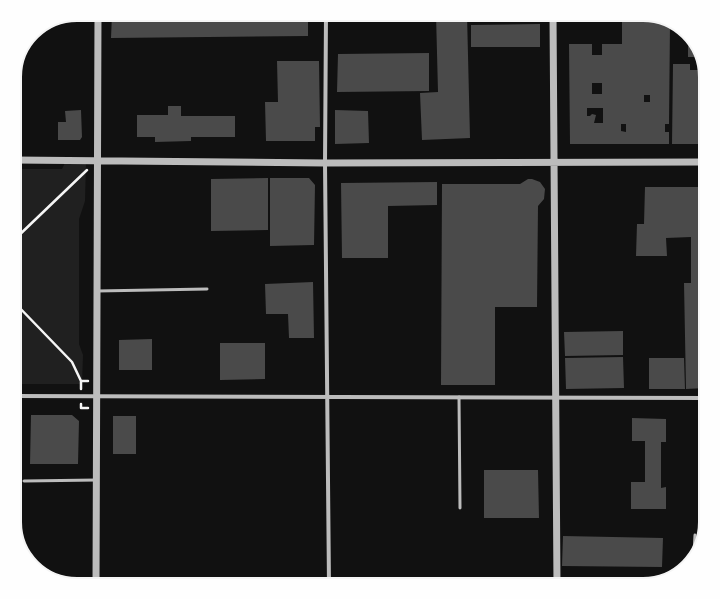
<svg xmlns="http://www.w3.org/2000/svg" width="720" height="599" viewBox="0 0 720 599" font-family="Arial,sans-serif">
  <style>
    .green { fill: #202020 }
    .building { fill: #4a4a4a; fill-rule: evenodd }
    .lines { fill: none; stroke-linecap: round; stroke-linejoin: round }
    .path { stroke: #f5f5f5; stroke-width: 2.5 }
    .service { stroke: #bcbcbc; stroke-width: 3 }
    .minor { stroke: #bcbcbc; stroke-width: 4 }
    .tertiary { stroke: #bcbcbc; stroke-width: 7 }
    .rim { fill: none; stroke: #f5f5f5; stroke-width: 2 }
  </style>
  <rect width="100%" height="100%" fill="#111"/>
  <path class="green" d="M65,163H86L85,201L79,219V344L83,355L82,384H14V169H62Z"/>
  <path class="building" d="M112,14H308V36L111,38Z
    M436,14H467L470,138L422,140L420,93L438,92Z
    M471,14H541V19H471Z
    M570,14H593V19H570Z
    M597,14H644L670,24L669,124H665V132H669V144H570L569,44H592V55H602V44H622V19H597ZM592,83H602V94H592ZM644,95H650V102H644ZM587,108H603V123H594L596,115L592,114L590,116H587ZM621,124H626V132L621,131Z
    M540,24V47H471V25Z
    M688,34L701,52L702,57H688Z
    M429,53V91L337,92L338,54Z
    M277,61H319L320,127H315V141H266L265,102H278Z
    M673,64H690V70H701V64H703L706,77V144H672Z
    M168,106H181V116H235V137H191V141L155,142V137H137V115H168Z
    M81,110L82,137L80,140H58V122H66L65,111Z
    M335,110L368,111L369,143L335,144Z
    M268,178V230L211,231V179Z
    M270,178H309L315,185L314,245L270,246Z
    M528,179H532L540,182L545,189L544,199L538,206L537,307H495V385H441L442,184H520Z
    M437,182V205L388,206V258H342L341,183Z
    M645,187H706V388L686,389L684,283H691V237L666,238L667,256H636L637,224H644Z
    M313,282L314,338H289L288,314H266L265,284Z
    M623,331V355L565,356L564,332Z
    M152,339V370H119V340Z
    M220,343H265V379L220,380Z
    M623,357L624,388L566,389L565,358Z
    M649,358H684L685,389H649Z
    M31,415H72L79,421L78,464H30Z
    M113,416H136V454H113Z
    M632,418L666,419V442H661V488L666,487V509H631V482H645V441H632Z
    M484,470H538L539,518H484Z
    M563,536L663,538L662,567L562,566Z"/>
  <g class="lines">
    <path class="path" d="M308,15H319
      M14,240L87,170
      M14,302L72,362L81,381
      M81,389V381H88
      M81,404V408H88"/>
    <path class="service" d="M97,291L207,289
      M459,397L460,508
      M703,398L704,432
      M24,481L97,480
      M694,553L695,535"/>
    <path class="minor" d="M326,14L325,163L329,585
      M14,396L706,398"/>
    <path class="tertiary" d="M553,14L557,585
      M14,160L325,163L706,162
      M96,585L98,14"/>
  </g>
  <path d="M0 0H720V599H0ZM77 21H643A56 56 0 0 1 699 77V522A56 56 0 0 1 643 578H77A56 56 0 0 1 21 522V77A56 56 0 0 1 77 21Z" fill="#fefefe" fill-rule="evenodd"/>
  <path class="rim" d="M77 21H643A56 56 0 0 1 699 77V522A56 56 0 0 1 643 578H77A56 56 0 0 1 21 522V77A56 56 0 0 1 77 21Z"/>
</svg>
